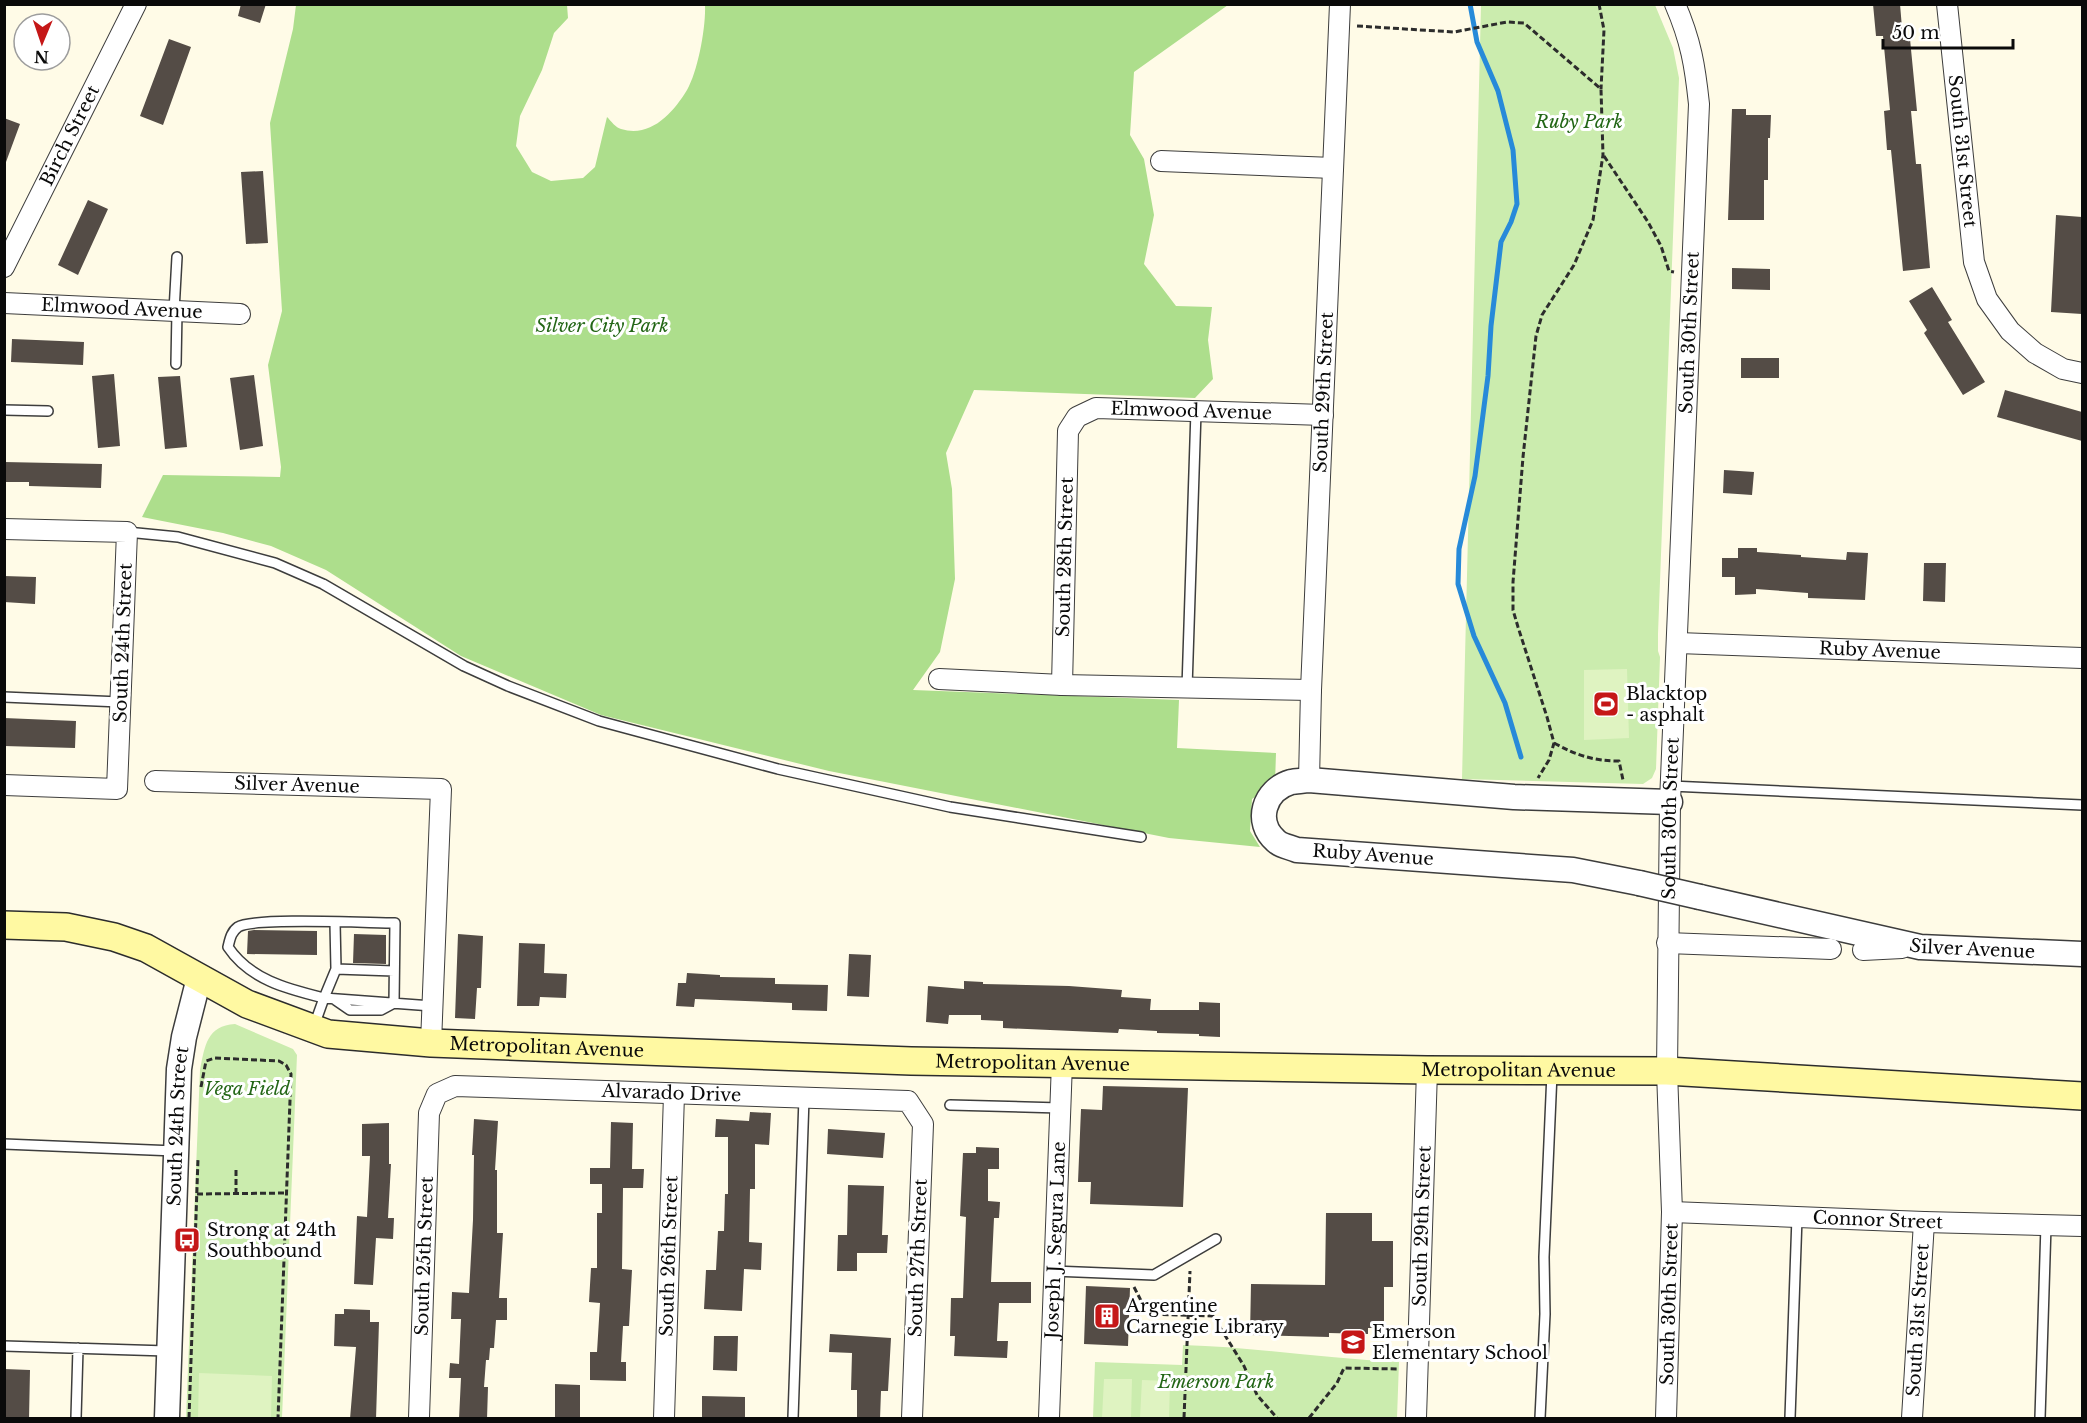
<svg xmlns="http://www.w3.org/2000/svg" width="2087" height="1423" viewBox="0 0 2087 1423" font-family="'Libre Baskerville',serif">
  <style>
    .green { fill: #cbecae }
    .forest { fill: #adde8c }
    .pitch { fill: #dff3c1 }
    .lines { fill: none; stroke-linecap: round; stroke-linejoin: round }
    .stream { stroke: #278ad9; stroke-width: 5 }
    .building { fill: #544c46 }
    .service-casing { stroke: #3d3d3d; stroke-width: 12 }
    .minor-casing { stroke: #3d3d3d; stroke-width: 22 }
    .tertiary-casing { stroke: #3d3d3d; stroke-width: 27 }
    .secondary-casing { stroke: #2c2c2c; stroke-width: 30 }
    .path { stroke: #2c2c2c; stroke-width: 3; stroke-dasharray: 6 3; stroke-linecap: butt }
    .service { stroke: #fff; stroke-width: 9 }
    .minor { stroke: #fff; stroke-width: 20 }
    .tertiary { stroke: #fff; stroke-width: 24 }
    .secondary { stroke: #fff9a2; stroke-width: 27 }
    .tertiary-bridge-casing { stroke: #3d3d3d; stroke-width: 27; stroke-linecap: butt }
    .tertiary-bridge { stroke: #fff; stroke-width: 24 }
    .labels { text-anchor: middle; dominant-baseline: central; stroke-width: 6; stroke-linejoin: round; paint-order: stroke }
    .park-label { font-size: 18px; font-style: italic; fill: #236616; stroke: #fff }
    .street-label { font-size: 18px; fill: #0a0a0a; stroke: #fff }
    .poi-label { font-size: 18px; fill: #0a0a0a; stroke: #fff; text-anchor: start }
  </style>
  <rect width="100%" height="100%" fill="#fffbe7"/>
  <path class="green" d="M1481,5H1655L1673,48L1679,78L1658,634V651L1660,657L1656,769L1652,778L1643,784L1462,779Z
    M235,1024L293,1049L297,1055L282,1418H186L200,1070C205,1045 207,1026 235,1024Z
    M1183,1345C1255,1347 1327,1359 1399,1362L1397,1418H1093L1095,1362L1182,1365Z"/>
  <path class="forest" d="M296,5H567L568,18L554,33L542,70L520,116L516,146L532,172L551,181L583,178L595,167L607,117C611,121 616,128 621,129C651,138 673,113 687,90C698,71 706,27 705,5H1228L1134,72L1130,135L1144,159L1154,215L1144,264L1176,306L1212,307L1208,340L1213,379L1195,398L974,390L946,453L952,489L955,579L940,652L913,690L1179,700L1177,748L1276,753L1275,783L1252,799L1250,831L1260,847L1169,838L829,771L601,715L461,656L326,570L271,546L223,533L142,517L163,475L280,477L281,467L268,365L282,311L270,123L293,29Z"/>
  <path class="pitch" d="M1627,669L1629,738L1584,740V670Z
    M199,1373L272,1376L271,1418H198Z
    M1104,1379H1132L1131,1418H1102Z
    M1142,1380L1170,1381L1169,1418H1140Z"/>
  <g class="lines">
    <path class="stream" d="M1470,4L1477,42L1498,91L1513,150L1517,204L1511,222L1501,242L1491,326L1488,376L1475,476L1459,549L1458,584L1474,636L1505,703L1521,757"/>
  </g>
  <path class="building" d="M241,4H266L260,23L238,16Z
    M1873,4H1900L1903,40L1910,39L1917,111H1911L1916,164H1921L1930,268L1903,271L1891,150H1887L1884,111L1890,110L1883,36H1876Z
    M169,39L191,47L163,125L140,116Z
    M1732,109H1746V115H1771L1770,138H1768V180H1764V220H1728Z
    M4,118L20,124L6,162H4Z
    M263,171L268,243L246,244L241,172Z
    M88,200L108,209L78,275L58,265Z
    M2056,215L2082,217V314L2051,312Z
    M1732,268L1770,269V290L1732,289Z
    M1932,287L1952,320L1948,322L1985,382L1963,395L1924,333L1927,330L1909,301Z
    M12,339L84,342L83,365L11,362Z
    M1741,358H1779V378H1741Z
    M114,374L120,446L98,448L92,376Z
    M254,375L263,446L240,450L230,378Z
    M180,376L187,447L165,449L158,377Z
    M2005,390L2082,412V441L1997,417Z
    M4,462L102,464L101,488L29,486V482H4Z
    M1724,470L1754,472L1752,495L1723,493Z
    M1738,548H1757V552L1801,555V557L1846,560L1847,552L1868,553L1865,600L1808,598V593L1756,589V594L1735,595V577H1722V558H1738Z
    M1924,563H1946L1945,602L1923,601Z
    M4,576L36,577L35,604L4,602Z
    M4,718L76,721L75,748L4,746Z
    M254,930L317,931V955L247,954L248,931Z
    M354,934L386,935V964L353,963Z
    M458,934L483,936L481,988H477L475,1019L455,1018Z
    M519,943L545,944L544,973L567,974L566,998L540,997L539,1006H517Z
    M849,954L871,955L869,997L847,996Z
    M687,973L720,975V977L775,978V984L828,985L827,1011L792,1010V1003L695,999L694,1007L676,1006L678,983H686Z
    M964,981L983,982V984L1069,986L1122,990L1121,997L1151,999L1150,1010H1199V1002L1220,1003V1037L1199,1036V1034L1157,1033V1031L1119,1029L1118,1033L1003,1028V1021L981,1020V1015H949L948,1024L926,1022L928,986L964,989Z
    M1103,1086L1188,1088L1183,1207L1090,1204L1091,1182H1078L1081,1109L1102,1110Z
    M750,1112L771,1113L769,1145L755,1144V1189H750L749,1242L762,1243L761,1270L744,1269L742,1311L704,1309L706,1270H716L718,1231H724L725,1194H728V1137H715L716,1119L749,1121Z
    M474,1119L498,1121L495,1170H497V1233H503L499,1298H507V1320H496L494,1348H490L489,1360H486L484,1387H488L487,1419H459L461,1378H449L450,1363L459,1364L461,1319H451L452,1292L469,1293L473,1220L474,1155H472Z
    M611,1122L633,1123L632,1169H644L643,1188H623L622,1269L632,1270L629,1326H623L621,1362H626V1381L590,1380V1352H597L600,1303L589,1302L591,1268H597V1213H602V1184H590V1168H610Z
    M389,1123V1164H391L388,1218H394L393,1239L376,1238L373,1285L354,1284L357,1216L367,1217L370,1156H362V1124Z
    M828,1129L885,1133L883,1158L827,1154Z
    M976,1147L999,1148V1169H988V1201L1000,1202L999,1218H994L991,1282H1031V1303H999L997,1341H1008L1007,1358L954,1356L955,1336H950L951,1298H963L966,1217L960,1216L963,1153H976Z
    M848,1185L884,1186L882,1235H888L887,1253H857V1271H837L838,1235H847Z
    M1326,1213H1372V1241H1393V1287H1384V1328H1368V1334L1329,1333V1337L1250,1335L1251,1284L1325,1285Z
    M1086,1286L1130,1288L1128,1346L1084,1344Z
    M344,1309L370,1310V1322H379L376,1419H350L356,1347L334,1346L335,1314H344Z
    M830,1334L891,1338L888,1391H881L880,1419H857V1390H851L852,1353L829,1352Z
    M714,1336H738L737,1371L713,1370Z
    M4,1369L30,1370L29,1419H4Z
    M555,1384L580,1385V1419H555Z
    M702,1396L745,1397V1419H702Z"/>
  <g class="lines">
    <defs>
      <path id="service" d="M174,311L177,257
        M176,364L177,311
        M4,410L48,411
        M127,532L178,537L275,563L323,584L464,666L508,686L599,721L778,769L950,807L1141,837
        M1187,688L1196,411
        M4,697L120,702
        M1671,786L2082,805
        M336,969L394,971
        M334,999L350,1010H381L394,1003L395,923C370,923 253,917 238,927C231,932 230,939 228,947C250,980 288,989 324,998L336,969L335,923
        M314,1026L324,998L432,1006
        M950,1105L1060,1108
        M4,1144L175,1151
        M1053,1271L1154,1275L1216,1239
        M4,1346L167,1351
        M76,1418L78,1348
        M793,1418L804,1098
        M1540,1418L1545,1314L1544,1257L1552,1073
        M1790,1418L1797,1217
        M2040,1418L2046,1225"/>
      <g id="minor">
        <path id="s1" d="M1947,4L1974,262L1987,299L2010,331L2035,353L2063,369L2082,373"/>
        <path d="M1161,161L1333,168"/>
        <path id="s2" d="M4,267L136,4"/>
        <path id="s3" d="M4,303L240,314"/>
        <path d="M4,529L127,532L117,789L4,785"/>
        <path id="s4" d="M1678,643L2082,658"/>
        <path d="M939,679L1062,685L1311,690"/>
        <path id="s5" d="M1062,685L1068,431L1077,417L1096,408L1323,415"/>
        <path id="s6" d="M1309,780L1311,690L1340,4"/>
        <path id="s7" d="M155,781L441,789L431,1043"/>
        <path d="M1667,943L1831,949"/>
        <path d="M1863,950L1902,948"/>
        <path id="s8" d="M1672,1212L1924,1222L2082,1226"/>
        <path id="s9" d="M419,1418L429,1113L437,1094L455,1086L908,1101L923,1124L912,1418"/>
        <path id="s10" d="M664,1418L674,1094"/>
        <path id="s11" d="M1049,1418L1062,1062"/>
        <path id="s12" d="M1416,1418L1427,1070"/>
        <path id="s13" d="M1666,1418L1672,1212L1667,1071L1670,802L1699,104C1695,66 1691,41 1675,4"/>
        <path id="s14" d="M1912,1418L1924,1222"/>
      </g>
      <g id="tertiary">
        <path d="M1639,883L1573,870L1297,850C1290,847 1281,846 1276,841C1254,822 1264,790 1291,782C1296,781 1303,781 1309,780L1514,797L1670,802"/>
        <path id="s15" d="M1700,897L1920,947L2082,954"/>
        <path id="s16" d="M167,1418L179,1069L184,1037L199,978"/>
      </g>
      <g id="secondary">
        <path id="s17" d="M4,925L66,927L114,937L146,948L247,1004L328,1034L431,1043L911,1061L1427,1070L1667,1071L2082,1096"/>
      </g>
    </defs>
    <use href="#service" class="service-casing"/>
    <use href="#minor" class="minor-casing"/>
    <use href="#tertiary" class="tertiary-casing"/>
    <use href="#secondary" class="secondary-casing"/>
    <path class="path" d="M1599,4L1604,30L1601,89
      M1357,26L1454,32L1507,22L1524,23L1601,89L1603,155L1593,220L1574,265L1542,315L1536,336L1523,457L1513,582V610L1518,627L1547,717L1554,743L1549,760L1538,778
      M1604,156L1648,222L1661,246L1669,271L1674,272
      M1554,743C1576,755 1593,761 1619,761L1623,780
      M201,1087L206,1061L215,1058L279,1061L286,1065L291,1074L278,1418
      M197,1194L287,1193
      M236,1194V1167
      M1134,1287L1148,1314L1213,1316L1244,1366L1257,1395L1277,1418
      M189,1418L198,1159
      M1184,1418L1190,1271
      M1309,1418L1337,1383L1344,1368L1399,1369"/>
    <use href="#service" class="service"/>
    <use href="#minor" class="minor"/>
    <use href="#tertiary" class="tertiary"/>
    <use href="#secondary" class="secondary"/>
    <defs>
      <path id="tertiary-bridge" d="M1639,883L1700,897"/>
    </defs>
    <use href="#tertiary-bridge" class="tertiary-bridge-casing"/>
    <use href="#tertiary-bridge" class="tertiary-bridge"/>
  </g>
  <defs>
    <symbol id="stadium-square" viewBox="-11 -11 22 22"><rect x="-9" y="-9" width="18" height="18" rx="4" fill="#c51717" stroke="#fff"/><path d="M0-5a6.5 5 0 1 0 0 10a6.5 5 0 1 0 0-10ZM-3.5-1.8h7v3.6h-7Z" fill="#fff"/></symbol>
    <symbol id="bus-square" viewBox="-11 -11 22 22"><rect x="-9" y="-9" width="18" height="18" rx="4" fill="#c51717" stroke="#fff"/><path d="M-5-6H5V4H4V6H2V4H-2V6H-4V4H-5ZM-3.5-4V0h7V-4ZM-3.5 1.2v1.5H-2V1.2ZM2 1.2v1.5H3.5V1.2Z" fill="#fff"/></symbol>
    <symbol id="building-square" viewBox="-11 -11 22 22"><rect x="-9" y="-9" width="18" height="18" rx="4" fill="#c51717" stroke="#fff"/><path d="M-4-6H4V6H1V3H-1V6H-4ZM-2.5-4.3h1.7v1.8h-1.7ZM.8-4.3h1.7v1.8H.8ZM-2.5-1h1.7V.8h-1.7ZM.8-1h1.7V.8H.8Z" fill="#fff"/></symbol>
    <symbol id="school-square" viewBox="-11 -11 22 22"><rect x="-9" y="-9" width="18" height="18" rx="4" fill="#c51717" stroke="#fff"/><path d="M0-5L7-2L0 1L-7-2ZM-4 1L0 2.5L4 1V4Q0 6-4 4Z" fill="#fff"/></symbol>
  </defs>
  <g fill-rule="evenodd">
    <use href="#stadium-square" x="1591" y="689" width="30" height="30"/>
    <use href="#bus-square" x="172" y="1225" width="30" height="30"/>
    <use href="#building-square" x="1092" y="1301" width="30" height="30"/>
    <use href="#school-square" x="1338" y="1327" width="30" height="30"/>
  </g>
  <g class="labels">
    <g class="park-label">
      <text x="1579" y="122">Ruby Park</text>
      <text x="602" y="326">Silver City Park</text>
      <text x="247" y="1089">Vega Field</text>
      <text x="1216" y="1382">Emerson Park</text>
    </g>
    <g class="street-label">
      <text stroke="none"><textPath href="#s2" startOffset="147">Birch Street</textPath></text>
      <text stroke="none"><textPath href="#s1" startOffset="148">South 31st Street</textPath></text>
      <text stroke="none"><textPath href="#s3" startOffset="118">Elmwood Avenue</textPath></text>
      <text stroke="none"><textPath href="#s13" startOffset="1086">South 30th Street</textPath></text>
      <text stroke="none"><textPath href="#s6" startOffset="388">South 29th Street</textPath></text>
      <text stroke="none"><textPath href="#s5" startOffset="387">Elmwood Avenue</textPath></text>
      <text stroke="none"><textPath href="#s5" startOffset="128">South 28th Street</textPath></text>
      <text transform="translate(123 643) rotate(-88)">South 24th Street</text>
      <text stroke="none"><textPath href="#s4" startOffset="202">Ruby Avenue</textPath></text>
      <text stroke="none"><textPath href="#s7" startOffset="142">Silver Avenue</textPath></text>
      <text stroke="none"><textPath href="#s13" startOffset="600">South 30th Street</textPath></text>
      <text transform="translate(1373 855) rotate(4)">Ruby Avenue</text>
      <text stroke="none"><textPath href="#s15" startOffset="278">Silver Avenue</textPath></text>
      <text stroke="none"><textPath href="#s17" startOffset="566">Metropolitan Avenue</textPath></text>
      <text stroke="none"><textPath href="#s17" startOffset="1052">Metropolitan Avenue</textPath></text>
      <text stroke="none"><textPath href="#s17" startOffset="1538">Metropolitan Avenue</textPath></text>
      <text stroke="none"><textPath href="#s9" startOffset="562">Alvarado Drive</textPath></text>
      <text stroke="none"><textPath href="#s16" startOffset="292">South 24th Street</textPath></text>
      <text stroke="none"><textPath href="#s8" startOffset="206">Connor Street</textPath></text>
      <text stroke="none"><textPath href="#s12" startOffset="192">South 29th Street</textPath></text>
      <text stroke="none"><textPath href="#s11" startOffset="178">Joseph J. Segura Lane</textPath></text>
      <text stroke="none"><textPath href="#s9" startOffset="162">South 25th Street</textPath></text>
      <text stroke="none"><textPath href="#s10" startOffset="162">South 26th Street</textPath></text>
      <text transform="translate(918 1258) rotate(-88)">South 27th Street</text>
      <text stroke="none"><textPath href="#s13" startOffset="114">South 30th Street</textPath></text>
      <text stroke="none"><textPath href="#s14" startOffset="98">South 31st Street</textPath></text>
    </g>
    <g class="poi-label">
      <text x="1626" y="694">Blacktop<tspan x="1626" dy="21">- asphalt</tspan></text>
      <text x="207" y="1230">Strong at 24th<tspan x="207" dy="21">Southbound</tspan></text>
      <text x="1126" y="1306">Argentine<tspan x="1126" dy="21">Carnegie Library</tspan></text>
      <text x="1372" y="1332">Emerson<tspan x="1372" dy="21">Elementary School</tspan></text>
    </g>
  </g>
  <rect width="2087" height="1423" fill="none" stroke="#0a0a0a" stroke-width="12"/>
  <g transform="translate(42 42) rotate(182)"><circle r="28" fill="#ffffff" stroke="#9d9d9d" stroke-width="1.5"/>
  <path d="M0-4.5L10 22L0 15L-10 22Z" fill="#c51717"/>
  <text y="-9" font-size="16" font-weight="bold" text-anchor="middle" fill="#0a0a0a">N</text>
  </g>
  <path d="M1883 39v9h130v-9" fill="none" stroke="#0a0a0a" stroke-width="3"/>
  <text x="1892" y="39" font-size="18" fill="#0a0a0a" stroke="#ffffff" stroke-width="4.5" paint-order="stroke">50 m</text>
</svg>
